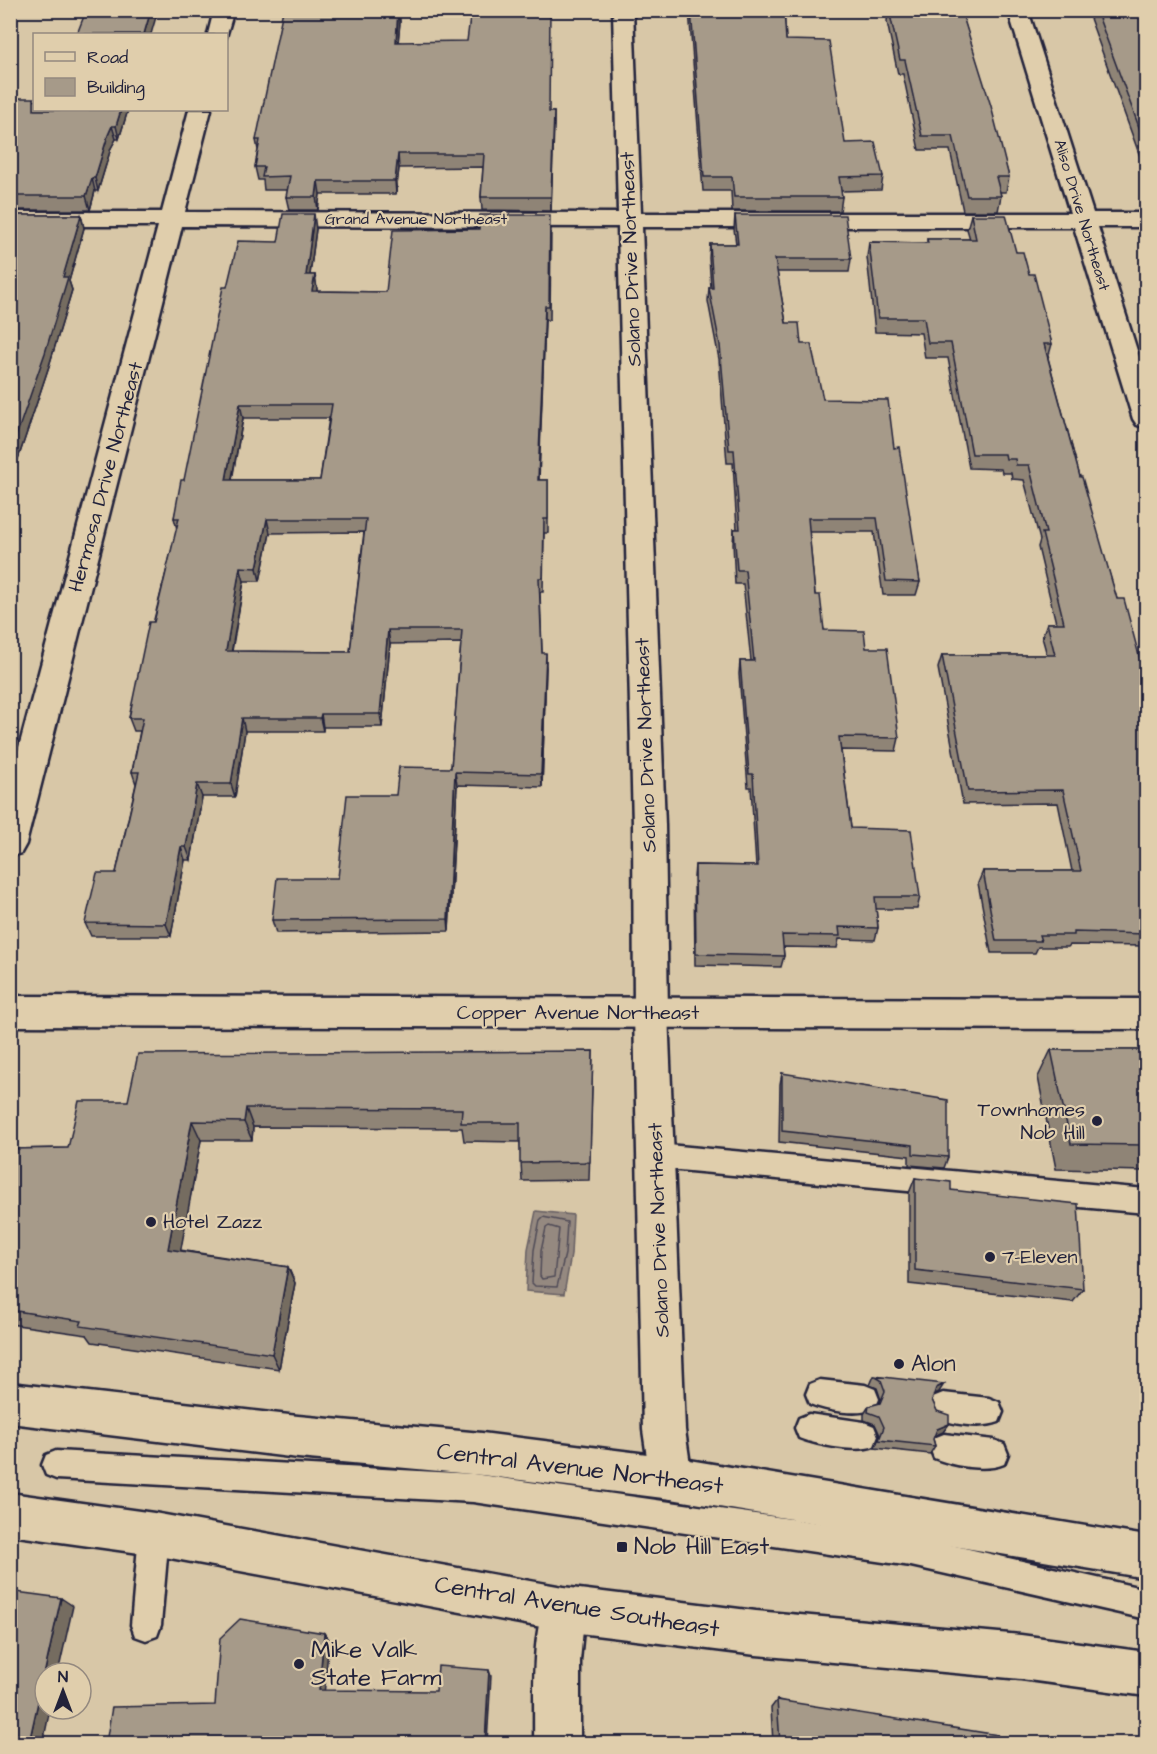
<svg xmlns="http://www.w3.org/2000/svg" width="1157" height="1754" viewBox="0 0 1157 1754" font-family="'Architects Daughter',sans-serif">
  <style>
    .water { fill: #958980; stroke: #676064; stroke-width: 1.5 }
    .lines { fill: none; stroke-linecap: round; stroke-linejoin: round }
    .shore { stroke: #504b57; stroke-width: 1.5 }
    .lane-casing { stroke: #22223b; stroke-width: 5 }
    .street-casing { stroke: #22223b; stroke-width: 5 }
    .secondary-casing { stroke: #22223b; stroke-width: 5 }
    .primary-casing { stroke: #22223b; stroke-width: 5 }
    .lane { fill: #e0ceac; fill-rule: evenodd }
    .street { fill: #e0ceac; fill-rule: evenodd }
    .secondary { fill: #e0ceac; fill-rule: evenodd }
    .primary { fill: #e0ceac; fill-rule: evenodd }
    .wall { fill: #8f8476; stroke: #22223b; stroke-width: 1.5; fill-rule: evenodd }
    .shaded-wall { fill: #746c60; stroke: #22223b; stroke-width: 1.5 }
    .building { fill: #a69a89; stroke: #22223b; stroke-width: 1.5; fill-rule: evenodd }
    .poi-dot { fill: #22223b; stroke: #e0ceac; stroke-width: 2 }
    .labels { text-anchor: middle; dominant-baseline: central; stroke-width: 4.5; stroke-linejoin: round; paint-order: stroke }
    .far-street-label { font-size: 16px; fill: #22223b; stroke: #e0ceac }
    .street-label { font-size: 20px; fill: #22223b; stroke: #e0ceac }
    .poi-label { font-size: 20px; fill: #22223b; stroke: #e0ceac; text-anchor: start }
    .near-poi-label { font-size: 24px; fill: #22223b; stroke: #e0ceac; text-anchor: start }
    .near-street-label { font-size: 24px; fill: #22223b; stroke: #e0ceac }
  </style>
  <rect width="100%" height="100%" fill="#d8c7a7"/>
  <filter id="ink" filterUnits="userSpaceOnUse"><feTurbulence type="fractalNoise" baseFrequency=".0167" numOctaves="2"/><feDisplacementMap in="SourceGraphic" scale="12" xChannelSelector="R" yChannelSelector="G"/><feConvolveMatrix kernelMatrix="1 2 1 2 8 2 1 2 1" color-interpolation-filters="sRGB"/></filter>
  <g filter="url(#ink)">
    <path class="water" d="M536,1211L573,1215L571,1255L564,1294L526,1291L528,1249Z"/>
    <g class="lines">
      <path class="shore" d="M543,1217L567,1222L565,1254L557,1287L535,1286L532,1283L534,1250L540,1220Z
        M549,1226L559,1229L554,1277L542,1279L540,1276L541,1251L546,1228Z"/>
      <defs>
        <path id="lane" d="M657,1144L1146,1189V1213L657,1168L648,1164L644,1156L648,1148Z
          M820,1380L865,1385L875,1389L879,1399L875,1409C857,1416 828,1411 810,1404L806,1394L810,1384Z
          M943,1393L989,1398L999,1402L1003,1412L999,1422C981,1429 951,1424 933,1417L929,1407L933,1397Z
          M809,1414L864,1422L874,1426L878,1436L874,1446C857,1453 817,1445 799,1438L795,1428L799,1418Z
          M944,1434L994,1440L1004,1444L1008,1454L1004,1464C985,1472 953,1466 934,1458L930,1448L934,1438Z
          M56,1451L473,1474L911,1536L1146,1589V1619L911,1566L473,1502L56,1479L46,1475L42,1465L46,1455Z
          M154,1519L164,1524L169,1534L161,1625L157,1636L146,1640L135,1636L131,1625L139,1534L144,1524Z"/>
        <path id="street" d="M214,10H234L226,37V34H208Z
          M613,10H633L641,213H1070L1008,10H1028L1093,213H1146V227H1098L1146,379V428L1137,425L1133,419L1074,227H642L665,825L668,1013L685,1430L692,1478L686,1493L671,1499L656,1493L650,1478L643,1430L634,1013L633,825L618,227L182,226L26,844L21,853L10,857V781L158,226H10V212H162L189,110H211L185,212L618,213Z
          M563,1587L578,1594L585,1609L580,1661V1744H534C535,1697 530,1636 548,1594Z"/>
        <path id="secondary" d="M10,996L1146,999V1029L10,1026Z"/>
        <path id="primary" d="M10,1383L298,1416L482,1433L671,1457L1146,1536V1578L671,1499L482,1475L298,1458L10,1423Z
          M10,1493L154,1513L563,1587L756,1611L1021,1635L1146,1652V1696L1021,1679L756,1655L563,1631L154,1555L10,1535Z"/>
      </defs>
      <use href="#lane" class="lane-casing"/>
      <use href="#street" class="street-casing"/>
      <use href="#secondary" class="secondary-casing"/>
      <use href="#primary" class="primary-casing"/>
      <use href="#lane" class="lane"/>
      <use href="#street" class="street"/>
      <use href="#secondary" class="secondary"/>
      <use href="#primary" class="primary"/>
    </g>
    <path class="wall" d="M399,10L400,22L398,41L550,112H554L551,211L482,210L481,197L483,167L399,168L396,194H320L318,210H289L286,197L288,190H264L263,180H258L255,167L258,150L256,140Z
      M689,10H784L786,40L845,143L883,176L881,190L841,191L842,197L840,211H732L731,191H703Z
      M888,10H961L1009,177L1006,192H1000L1001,196L998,211H963L950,150H919L903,74H898L887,22Z
      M1087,10H1146V173Z
      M11,98L128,110L119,139H116L111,148L98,191H95L90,210H10Z
      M10,215H81L84,228L69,281L72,290L49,366L18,459H12L10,463Z
      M735,215L851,259L849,272H777L786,323L801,344L823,399L894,448L920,582L916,595H883L874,532H809L815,595L824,630L866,648L899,738L896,751L841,750L851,828L920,897L917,909H876L878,928L875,940L839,939L837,948L783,947L784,956L781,967L695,965L694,877L695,865L756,866L751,787H748L739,674L740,661H751L743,584H735L733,543L734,529H737L733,463H727L719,359L708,301L709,288H711L709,258L710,244H736L734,229Z
      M971,215L1016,252L1029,274L1052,344L1048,358L1080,477L1117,599L1146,682V946L1070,945L1068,947H1038L1035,953H991L978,883L983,871H1072L1058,803L963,804L938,668L942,655H1047L1042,637L1047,623H1056L1038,547L1040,540L1024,480L1012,479L1011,473H1002L1001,469L969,468L948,358H925L921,333L875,332L867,257L869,242L927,243V239H970L967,229Z
      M316,229L310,275H315L317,291L386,292L551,229L550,320H545L539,480H548V533H544L543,592H540L542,653L546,667L542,787L457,785L449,931L276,933L272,920L338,878L396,795L451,768L461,643L390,644L382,727H323V731H245L235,797H202L191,860H185L171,936H91L85,923L116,873L136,784L132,772L140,731H134L129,718L177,529L174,518L184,480L278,242ZM243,418H329L320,480H232ZM364,532L350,652L232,651L244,581H260L270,533Z
      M1051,1050H1146V1175L1144,1171L1056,1169L1038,1077Z
      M593,1051L589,1180L522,1181L520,1142L464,1141L462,1128L253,1127L252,1140H201L180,1250L288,1267L295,1283L279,1369L92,1342L87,1335L10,1324V1149L68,1148L128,1101Z
      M782,1073L948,1157L944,1168L909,1165V1156L779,1142L780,1084Z
      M915,1178L951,1190L1083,1289L1073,1302L909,1284V1193Z
      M874,1376L939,1392L934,1395L932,1400L937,1411L949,1424L943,1432L934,1436L933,1439L935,1446L930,1454L875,1448L880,1435L875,1424L864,1420V1414L869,1406L880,1403L881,1400L877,1388L870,1385Z
      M777,1700L999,1743H773L771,1708Z"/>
    <path class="shaded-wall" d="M151,10H158L151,34H144Z
      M399,10L400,22L397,55L396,42Z
      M121,110H128L119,139L116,126Z
      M554,112V125L551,211V197Z
      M112,126L116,139L111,148L98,191L95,178L108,135Z
      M398,154L399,168L396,194L395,181Z
      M92,178L95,191L90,210L86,196Z
      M318,181L320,194L318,210L316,197Z
      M314,214L316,229L308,289L306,275Z
      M81,215L84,228L69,281L72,290L49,366L18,459L13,445Z
      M315,275L317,289L315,305L312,291Z
      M545,306V320L538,494V480Z
      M240,404L243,418L229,494L226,480Z
      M267,519L270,533L260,581L257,568Z
      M240,567L244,581L229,665L226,651Z
      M388,630L390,644L382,727L380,714Z
      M546,653V667L542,787L541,774Z
      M321,714L323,727V731L320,718Z
      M242,718L245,731L235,797L231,784Z
      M455,772L457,785L449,931L448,919Z
      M197,784L202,797L191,860L186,847Z
      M181,847L185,860L171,936L166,924Z
      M246,1108L253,1127L252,1140L244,1122Z
      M192,1121L201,1140L178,1265L168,1249Z
      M288,1267L295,1283L279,1369L272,1354Z
      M944,1384L939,1392L931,1396L936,1388Z
      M949,1424L943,1432L932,1437L937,1429Z
      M61,1598L73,1606L58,1673H45V1709H50L43,1743H29Z
      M324,1633L329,1639L324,1696L319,1690Z
      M489,1670L491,1676L487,1743H485Z"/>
    <path class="building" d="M97,10H151L144,34H77L84,16H95Z
      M283,10H398L396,42L467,41L471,10H550L549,112H554L551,197H481L484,154H398L395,181H318L316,197H286L290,176L262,177L264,167H255L260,140H256Z
      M691,10H784L786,40L829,41L845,143L875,142L883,176L839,177L842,197H734L732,177H704Z
      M889,10H961L991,106L1009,177H996L1001,196H967L953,136H922L905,60H900Z
      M1096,10H1146V146Z
      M11,98H34V110H121L116,126H112L108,135L95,178H92L86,196H10Z
      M283,214H314L306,275H315L312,291L386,292L393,230L479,229L480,215H550L549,306H545L538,480H548V519H544L543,578H539L542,653H546L541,774L455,772L448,919L272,920L277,878H338L347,795H396L399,767L451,768L462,630H388L380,714H321L320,718H242L231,784H197L186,847H181L166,924L85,923L97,873H116L139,772H132L143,718H129L149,622H154L179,518H174L181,480H184L223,287H227L238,241L278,242ZM240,404H332L320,480H226ZM267,519H366L350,652L226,651L240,567L257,568Z
      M10,215H81L63,277H68L45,353L13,445H10Z
      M735,215H845L851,259H775L786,323H799L801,344H811L823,399L888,400L894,448L899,447L920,582L886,581L877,518H808L815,595H820L824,630L864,631L866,648H887L899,738L839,737L851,828L911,830L920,897H875L878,928L839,927L840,936L782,935L784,956L696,954L695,865L758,866L753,774H749L740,661H754L745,570H737L734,529H740L734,450H729L720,345L709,288H713L710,244H738Z
      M971,215H1006L1016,252H1023L1029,274H1034L1052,344H1044L1080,477H1082L1117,599H1124L1146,682V934L1074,932V935H1039L1041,941H996L983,871H1081L1063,790L968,791L942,655H1055L1047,623H1064L1042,533H1046L1029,465H1016L1015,459H1006L1005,454H972L951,343H928L924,318H878L869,242L928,243L927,239H976Z
      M1051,1050H1146V1145L1071,1144Z
      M593,1051L590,1162L520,1163V1123H461L462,1109L246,1108L244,1122L192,1121L168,1249L288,1267L272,1354L80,1326L82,1321L10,1310V1149L68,1148L79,1101H128L138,1054Z
      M782,1073L948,1100V1157L913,1154V1145L782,1131Z
      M915,1178L951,1182V1190L1078,1204L1083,1289L915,1270Z
      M874,1376L944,1384L936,1388L932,1400L937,1411L949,1415V1424L937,1429L933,1439L935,1446L879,1440L884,1427L879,1416L868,1412L869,1406L880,1403L885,1391L881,1380Z
      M16,1592L61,1598L29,1743H10V1597L15,1598Z
      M240,1619L324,1633L319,1690L436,1691L438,1666L489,1670L485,1743H106L112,1707L215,1705L220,1638Z
      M777,1700L998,1735L999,1743H780Z"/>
  </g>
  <g class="poi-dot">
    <circle cx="1097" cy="1121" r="6"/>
    <circle cx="151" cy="1222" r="6"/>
    <circle cx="990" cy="1257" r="6"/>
    <circle cx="899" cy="1364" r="6"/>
    <rect x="616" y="1541" width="12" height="12" rx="3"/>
    <circle cx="299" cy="1664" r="6"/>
  </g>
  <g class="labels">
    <g class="far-street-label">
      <text transform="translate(1082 215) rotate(73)">Aliso Drive Northeast</text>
      <text x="416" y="219">Grand Avenue Northeast</text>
    </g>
    <g class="street-label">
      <text transform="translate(631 259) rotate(-92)">Solano Drive Northeast</text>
      <text transform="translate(106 477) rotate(-75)">Hermosa Drive Northeast</text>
      <text transform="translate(646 745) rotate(-92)">Solano Drive Northeast</text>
      <text x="578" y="1013">Copper Avenue Northeast</text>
      <text transform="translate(659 1230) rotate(-92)">Solano Drive Northeast</text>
    </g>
    <g class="poi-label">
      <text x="1085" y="1110" text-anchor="end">Townhomes<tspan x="1085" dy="23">Nob Hill</tspan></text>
      <text x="163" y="1222">Hotel Zazz</text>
      <text x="1002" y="1257">7-Eleven</text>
    </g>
    <g class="near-poi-label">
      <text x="911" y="1364">Alon</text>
      <text x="634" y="1547">Nob Hill East</text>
      <text x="311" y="1650">Mike Valk<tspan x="311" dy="28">State Farm</tspan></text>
    </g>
    <g class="near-street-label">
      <text transform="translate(580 1469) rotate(7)">Central Avenue Northeast</text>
      <text transform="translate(577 1607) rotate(9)">Central Avenue Southeast</text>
    </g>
  </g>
  <rect width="1157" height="1754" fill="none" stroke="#e0ceac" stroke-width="36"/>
  <rect x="18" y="18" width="1121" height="1718" fill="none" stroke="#22223b" stroke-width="2" filter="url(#ink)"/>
  <rect x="33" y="33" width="195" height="78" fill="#e0ceac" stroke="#94897f" stroke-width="1.5"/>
  <rect x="45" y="52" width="30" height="9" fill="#e0ceac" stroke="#94897f" stroke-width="1.5"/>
  <text x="87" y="63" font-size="18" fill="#22223b">Road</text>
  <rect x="45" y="78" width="30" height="18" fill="#a69a89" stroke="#94897f" stroke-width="1.5"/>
  <text x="87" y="93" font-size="18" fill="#22223b">Building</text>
  <g transform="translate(63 1691)"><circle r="28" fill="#e0ceac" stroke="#94897f" stroke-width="1.5"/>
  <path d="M0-4.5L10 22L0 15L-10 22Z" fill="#22223b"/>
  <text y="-9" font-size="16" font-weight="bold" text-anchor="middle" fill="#22223b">N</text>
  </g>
</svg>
